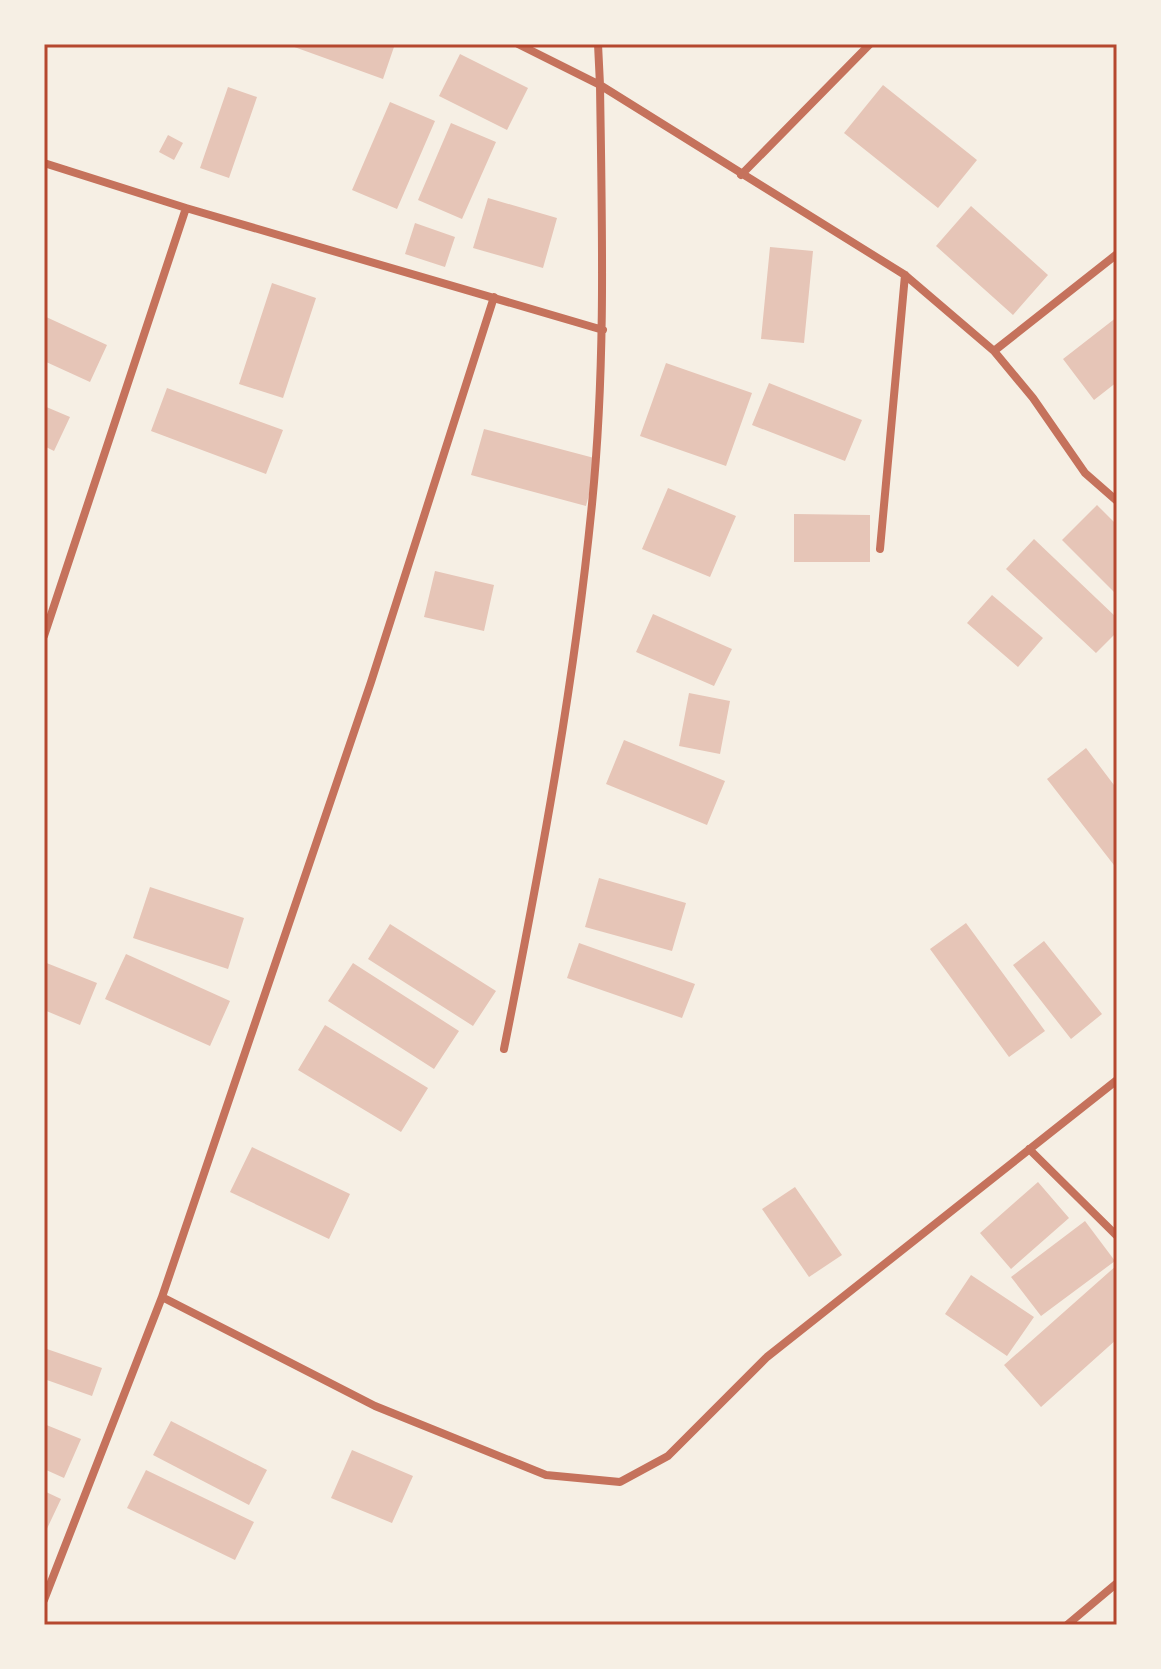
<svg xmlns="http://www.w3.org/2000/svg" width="1161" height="1669" viewBox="0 0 1161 1669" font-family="'PT Sans',sans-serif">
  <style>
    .building { fill: #e6c5b7 }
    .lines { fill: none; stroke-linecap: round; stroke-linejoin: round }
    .minor { stroke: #c5725c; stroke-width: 8 }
    .neatline { fill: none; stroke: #b5482f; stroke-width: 3 }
  </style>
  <rect width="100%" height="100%" fill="#f6efe4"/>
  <path class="building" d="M286,44H395L383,79Z
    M460,54L528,88L507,130L439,96Z
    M883,85L977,160L938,208L844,133Z
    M228,87L257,97L229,178L200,168Z
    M390,102L435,121L397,209L352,190Z
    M451,123L496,142L462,219L418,200Z
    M168,135L183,143L174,160L159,152Z
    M488,198L557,218L543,268L473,248Z
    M971,206L1048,275L1013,315L936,246Z
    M415,223L455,237L445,267L405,254Z
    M770,247L813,251L804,343L761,339Z
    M272,283L316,298L283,398L239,384Z
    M44,316L107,345L90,382L44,361Z
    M1117,317V382L1094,400L1063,359Z
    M666,363L752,393L726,466L640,436Z
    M769,383L862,420L845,461L752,425Z
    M167,388L283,430L266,474L151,431Z
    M44,406L70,417L54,451L44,446Z
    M484,429L598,459L586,506L471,475Z
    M668,488L736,516L710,577L642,549Z
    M1097,505L1117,525V595L1062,540Z
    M794,514L870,515V562H794Z
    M1034,539L1117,618V632L1096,653L1006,569Z
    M435,571L494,585L484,631L424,617Z
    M992,595L1043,638L1018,667L967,623Z
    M653,614L732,649L714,686L636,652Z
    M689,693L730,701L720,754L679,746Z
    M624,740L725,781L707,825L606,784Z
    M1086,748L1117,789V869L1047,779Z
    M599,878L686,903L672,951L585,927Z
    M150,887L244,918L228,969L133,938Z
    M966,923L1045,1031L1009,1057L930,949Z
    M390,924L496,991L473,1026L368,959Z
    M1044,941L1102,1014L1071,1039L1013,965Z
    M579,943L695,984L682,1018L567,978Z
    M126,954L230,1001L210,1046L105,999Z
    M44,962L97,983L80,1025L44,1010Z
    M353,963L459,1031L434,1069L328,1001Z
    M325,1025L428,1088L401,1132L298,1070Z
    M252,1147L350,1194L329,1239L230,1192Z
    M1038,1182L1069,1218L1011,1269L980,1233Z
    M795,1187L842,1255L809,1277L762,1209Z
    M1085,1221L1115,1261L1041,1316L1011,1277Z
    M1117,1265V1339L1041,1407L1004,1365Z
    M971,1275L1034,1317L1007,1356L945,1314Z
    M44,1348L102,1368L92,1396L44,1379Z
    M171,1421L267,1470L249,1505L153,1455Z
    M44,1424L81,1439L64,1478L44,1469Z
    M352,1450L413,1476L392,1523L331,1498Z
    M146,1470L254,1522L235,1560L127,1508Z
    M44,1491L61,1499L44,1535Z"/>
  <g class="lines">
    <path class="minor" d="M598,44L600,85L905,275L994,351L1033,398L1085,473L1117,501
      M44,163L186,208L603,330
      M741,175L870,44
      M994,351L1117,254
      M880,549L905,275
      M44,636L186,208
      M504,1049C540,868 574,687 592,504C606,364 602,225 600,85L518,44
      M1029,1149L1117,1236
      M162,1297L371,682L494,297
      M44,1600L162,1297L375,1406L546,1475L620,1482L668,1456L767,1357L1117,1080
      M1067,1625L1117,1583"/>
  </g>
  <rect width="1161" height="1669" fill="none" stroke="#f6efe4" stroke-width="92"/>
  <rect x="46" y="46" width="1069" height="1577" class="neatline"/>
</svg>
